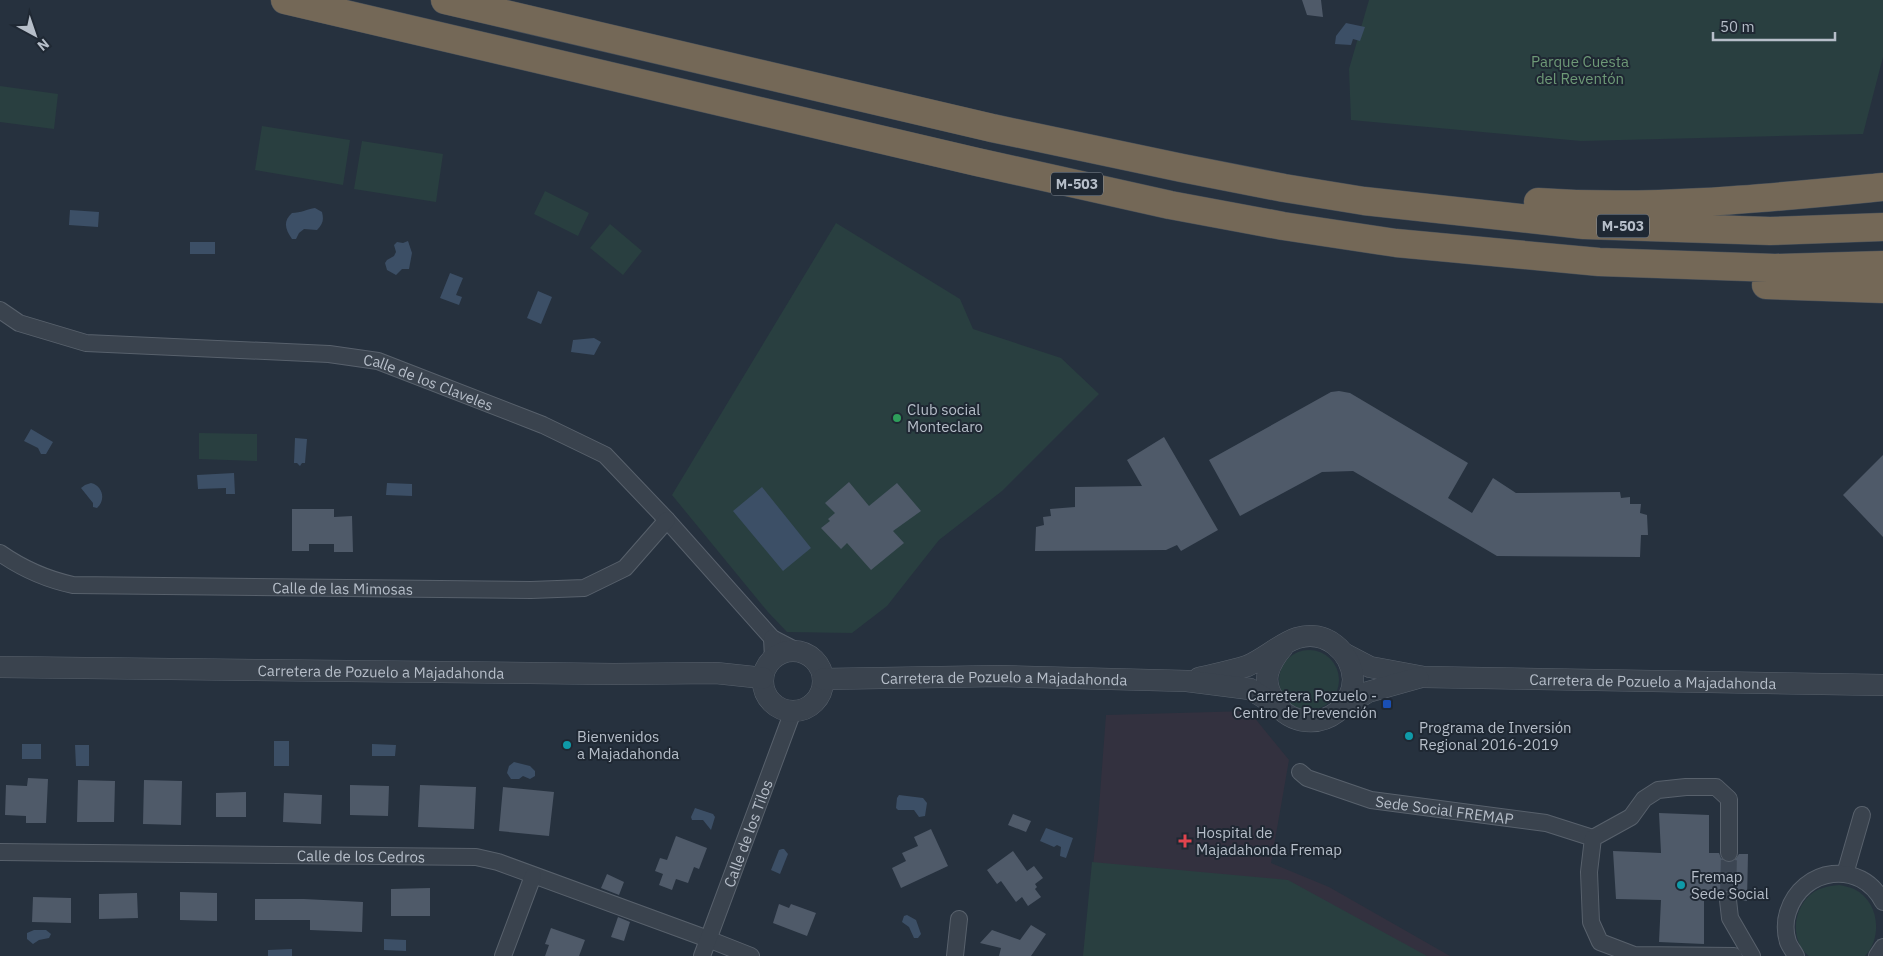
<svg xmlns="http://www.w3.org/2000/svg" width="1883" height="956" viewBox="0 0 1883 956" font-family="'IBM Plex Sans',sans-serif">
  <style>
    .medical { fill: #33313f }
    .green { fill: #293f40 }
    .water { fill: #3c4f66 }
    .building { fill: #4f5a69 }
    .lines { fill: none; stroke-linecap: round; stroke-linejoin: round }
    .minor-tunnel { stroke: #3c4653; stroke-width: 16; stroke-dasharray: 16 8; stroke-linecap: butt }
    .minor-casing { stroke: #58616c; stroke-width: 18 }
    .tertiary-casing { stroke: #58616c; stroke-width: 22 }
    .motorway-casing { stroke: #454e59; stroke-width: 29 }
    .minor { stroke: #3a434e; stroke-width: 16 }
    .tertiary { stroke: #3a434e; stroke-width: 21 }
    .motorway { stroke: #746857; stroke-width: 28 }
    .leisure-dot { fill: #2e9e5b; stroke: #1f2833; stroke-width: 2 }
    .transit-dot { fill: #1a4fb4; stroke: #1f2833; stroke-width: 2 }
    .culture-dot { fill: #0f9aa8; stroke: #1f2833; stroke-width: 2 }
    .health-dot { fill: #e0444e; stroke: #1f2833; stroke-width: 2 }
    .labels { text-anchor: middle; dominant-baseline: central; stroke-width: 4; stroke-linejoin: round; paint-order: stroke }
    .shield { fill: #1f2833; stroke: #89919c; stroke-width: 1 }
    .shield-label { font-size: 14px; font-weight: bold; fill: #b6bec9 }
    .park-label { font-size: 15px; fill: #6e9977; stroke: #1f2833 }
    .street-label { font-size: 15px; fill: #b6bec9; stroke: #1f2833 }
    .poi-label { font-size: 15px; fill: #b6bec9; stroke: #1f2833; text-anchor: start }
  </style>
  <rect width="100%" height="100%" fill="#26313e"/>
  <path class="medical" d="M1249,711L1289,760L1271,863L1329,887L1450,956H1083L1098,820L1106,715Z"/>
  <path class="green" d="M1369,0H1883V57L1863,134L1581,141L1351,120L1349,69Z
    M0,86L58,94L54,129L0,122Z
    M262,126L350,140L343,185L255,170Z
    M362,141L443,154L436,202L354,189Z
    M545,191L589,213L578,236L534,214Z
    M836,223L960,299L973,329L1061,358L1099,394L1002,491L939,540L887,606L852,633L787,632L768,612L672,495Z
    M610,224L642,251L623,275L590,248Z
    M199,433L257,434V461L199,459Z
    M1279 680a30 30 0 1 1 60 0a30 30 0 1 1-60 0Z
    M1092,862L1288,880L1427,956H1083Z
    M1839,885C1844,886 1850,887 1854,889C1879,901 1883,937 1865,956H1809C1790,941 1793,911 1809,896C1817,888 1828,886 1839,885Z"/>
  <path class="water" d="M1346,23L1365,27L1360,41L1353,39L1351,45L1335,44L1336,36Z
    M315,208L322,212C324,220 323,224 317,230L304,229L299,233L296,239H292C286,230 282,222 292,213C301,213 307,209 315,208Z
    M70,210L99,212L98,227L69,225Z
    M408,241L412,253L409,269H402L396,275L387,270L385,263L387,260L394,256L396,252L394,245L397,242L403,243Z
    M190,242H215V254H190Z
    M450,273L463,278L456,295L462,297L459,305L440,298Z
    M538,291L552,297L541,324L527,318Z
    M594,338L601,342L594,355L571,352L573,340Z
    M31,429L53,442L46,454H41L38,448L24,441Z
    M295,438L307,439L305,463H302L300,466L297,463H294Z
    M234,473L235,494H226V488L198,489L197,475Z
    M91,483C103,486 106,500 97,508L93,507V503L81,488L85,485Z
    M387,483L412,484V496L386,495Z
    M762,487L811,548L783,571L733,511Z
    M274,741H289V766H274Z
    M22,744H41V759H22Z
    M372,744L396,745L395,756H372Z
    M75,745H89V766H76Z
    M514,762L530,766L535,771V776L530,779L523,776L519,779H511L507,773L509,766Z
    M899,795L923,798L927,803L925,816L919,817L914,810H898L896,808L897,798Z
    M695,808L713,814L715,817L711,830L703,820H692L691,817Z
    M1046,828L1073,838L1066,858L1060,856L1061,847L1057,845L1054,847L1040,841Z
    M782,849H784L788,854L780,874L771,870L779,850Z
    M907,915L916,920L921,934L918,938H914L909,927L902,922L904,916Z
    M34,930H46L51,934L49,938L39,940L33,944L27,939V933Z
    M384,939L406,940V951L384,950Z
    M292,949V956H268V950Z"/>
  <path class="building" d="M1302,0H1321L1323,17L1307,15Z
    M1339,391L1350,393L1468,463L1448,498L1472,513L1493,478L1516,493L1620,492L1621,498L1630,497V504H1641L1640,513L1647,515L1648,535H1641L1640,557L1497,556L1353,471L1322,472L1240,516L1209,460L1331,392Z
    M1164,437L1218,530L1181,551L1177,545L1166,550L1035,551L1036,527L1044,525L1043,517L1051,516L1050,509L1075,507V487L1142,486L1127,460Z
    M1883,455V537L1843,495Z
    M849,482L869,506L897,483L921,511L893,531L904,543L871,570L847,543L841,549L821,528L830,521L828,519L835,513L825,503Z
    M292,509H334V517L352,516L353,552H334V544H309V551H292Z
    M28,778L48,779L46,823H26V816L5,815L6,785L27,786Z
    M78,780L115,781L114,822H77Z
    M144,780L182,781L181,825L143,824Z
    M350,785L389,786L388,816L350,815Z
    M420,785L476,787L474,829L418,827Z
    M503,787L554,792L549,836L499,831Z
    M246,792V817H216V793Z
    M284,793L322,795L321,824L283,822Z
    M1659,813L1709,815V853H1719L1721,858L1729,863L1734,861L1739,854H1748L1747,901L1738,900L1736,894L1727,890L1722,892L1718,900L1704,899V944L1659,942L1661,900L1616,899L1613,851L1661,853Z
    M1013,814L1031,821L1026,832L1008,825Z
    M931,829L948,866L901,888L892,868L906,861L902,853L918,846L914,837Z
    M676,836L707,848L699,869L694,867L688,883L676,879L672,890L659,885L663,874L655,871L660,858L667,860Z
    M1013,851L1027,871L1034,866L1043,878L1035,884L1037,887L1035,889L1041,897L1028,906L1022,897L1016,902L1001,881L997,884L987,870Z
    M607,874L624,882L619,895L601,888Z
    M430,888V916H391V889Z
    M180,892L217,893V921L180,920Z
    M137,893L138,918L99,919V894Z
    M33,897L71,898V923L32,922Z
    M255,899H304L363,902L362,932L310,930V920H255Z
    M779,904L789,908L791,904L816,913L807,936L773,923Z
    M618,917L630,922L624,941L611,937Z
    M1031,925L1046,934L1031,956H999L1001,948L980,943L992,930L1020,940Z
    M551,928L585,940L579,956H545L549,945L545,944Z"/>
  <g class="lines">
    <path class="minor-tunnel" d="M1728,900L1729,853"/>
    <defs>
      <g id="minor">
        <path id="s1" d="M0,310L19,323L86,343L329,354L378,361L543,425L605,455L667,520L772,638L797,651"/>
        <path id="s2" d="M0,553C23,569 45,579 73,585L531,590L584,588L625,568L667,520"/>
        <path d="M772,638L773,658"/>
        <path id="s3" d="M1300,772L1307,778L1371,800L1546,823L1593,838"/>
        <path id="s4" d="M0,852L476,857L498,862L708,939L751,956"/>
        <path d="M1729,853V799L1716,787H1686L1658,790L1644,799L1631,817L1593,838L1589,872L1591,922L1600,942L1634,955L1734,956"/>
        <path d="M1845,874L1862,815"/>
        <path d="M1728,900L1730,918L1752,956"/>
        <path d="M503,956L533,876"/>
        <path id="s5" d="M702,956L793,711"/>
        <path d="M955,956L959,919"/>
        <path d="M1796,956C1794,952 1790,947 1788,942C1785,933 1785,921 1788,912C1802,867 1861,859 1883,902"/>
        <path d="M1877,956L1883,947"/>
      </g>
      <g id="tertiary">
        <circle cx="793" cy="681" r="30"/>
        <path id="s6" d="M1345,654L1370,667L1424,677L1883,685"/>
        <path id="s7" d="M0,667L614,674L716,673L763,678"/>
        <path d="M1199,678C1215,674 1232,671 1247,666C1264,659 1281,643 1297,638C1325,629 1351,651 1353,679C1353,691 1347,704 1337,712C1316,728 1285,723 1273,698C1269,691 1266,681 1268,673C1271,662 1276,655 1283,647"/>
        <path id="s8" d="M823,679L1000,676L1187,681L1250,689L1277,706"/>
        <path d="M1342,708L1368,692L1418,678"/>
      </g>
      <path id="motorway" d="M285,0L977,162L1170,205L1283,226L1396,243L1599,262L1775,268L1883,265
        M445,0L992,128L1182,168L1284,188L1364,201L1584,225L1770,231L1883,227
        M1538,202C1653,210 1769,198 1883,187
        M1766,285L1883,289"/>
    </defs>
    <use href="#minor" class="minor-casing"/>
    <use href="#tertiary" class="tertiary-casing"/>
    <use href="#motorway" class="motorway-casing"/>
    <use href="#minor" class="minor"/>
    <use href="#tertiary" class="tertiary"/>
    <use href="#motorway" class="motorway"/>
  </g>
  <circle class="leisure-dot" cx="897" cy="418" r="5"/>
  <rect class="transit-dot" x="1382" y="699" width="10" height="10" rx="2.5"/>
  <g class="culture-dot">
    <circle cx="1409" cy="736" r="5"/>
    <circle cx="567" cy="745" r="5"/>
    <circle cx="1681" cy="885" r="5"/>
  </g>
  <path class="health-dot" d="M1182.5 833.5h5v5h5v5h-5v5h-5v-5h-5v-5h5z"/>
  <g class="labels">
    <g class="shield">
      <rect x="1051" y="172.5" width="52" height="23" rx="4"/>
      <rect x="1597" y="214.5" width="52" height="23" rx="4"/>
    </g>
    <g class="shield-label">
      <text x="1077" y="184">M-503</text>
      <text x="1623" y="226">M-503</text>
    </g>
    <g class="park-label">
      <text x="1580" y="61">Parque Cuesta<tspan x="1580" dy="17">del Reventón</tspan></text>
    </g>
    <g class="street-label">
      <text stroke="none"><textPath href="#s1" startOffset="440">Calle de los Claveles</textPath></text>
      <text stroke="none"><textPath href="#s2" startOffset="350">Calle de las Mimosas</textPath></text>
      <text stroke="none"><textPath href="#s7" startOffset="381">Carretera de Pozuelo a Majadahonda</textPath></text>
      <text stroke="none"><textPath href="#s8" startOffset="181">Carretera de Pozuelo a Majadahonda</textPath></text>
      <text stroke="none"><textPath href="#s6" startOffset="312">Carretera de Pozuelo a Majadahonda</textPath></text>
      <text stroke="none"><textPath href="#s3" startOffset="151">Sede Social FREMAP</textPath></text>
      <text stroke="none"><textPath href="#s5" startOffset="131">Calle de los Tilos</textPath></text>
      <text stroke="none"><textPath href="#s4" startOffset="361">Calle de los Cedros</textPath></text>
    </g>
    <g class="poi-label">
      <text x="907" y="409">Club social<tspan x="907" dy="17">Monteclaro</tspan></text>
      <text x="1377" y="695" text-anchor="end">Carretera Pozuelo -<tspan x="1377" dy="17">Centro de Prevención</tspan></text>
      <text x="1419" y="727">Programa de Inversión<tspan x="1419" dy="17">Regional 2016-2019</tspan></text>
      <text x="577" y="736">Bienvenidos<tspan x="577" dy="17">a Majadahonda</tspan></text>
      <text x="1196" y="832">Hospital de<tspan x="1196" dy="17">Majadahonda Fremap</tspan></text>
      <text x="1691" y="876">Fremap<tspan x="1691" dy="17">Sede Social</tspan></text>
    </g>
  </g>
  <g transform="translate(35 35) rotate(140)" stroke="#1f2833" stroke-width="4" paint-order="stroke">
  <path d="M0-4L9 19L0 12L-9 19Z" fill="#b6bec9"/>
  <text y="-8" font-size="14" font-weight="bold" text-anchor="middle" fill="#b6bec9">N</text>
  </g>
  <path d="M1713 32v8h122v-8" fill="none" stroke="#b6bec9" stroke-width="2.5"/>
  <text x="1720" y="32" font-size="15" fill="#b6bec9" stroke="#1f2833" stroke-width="4" paint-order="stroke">50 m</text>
</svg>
